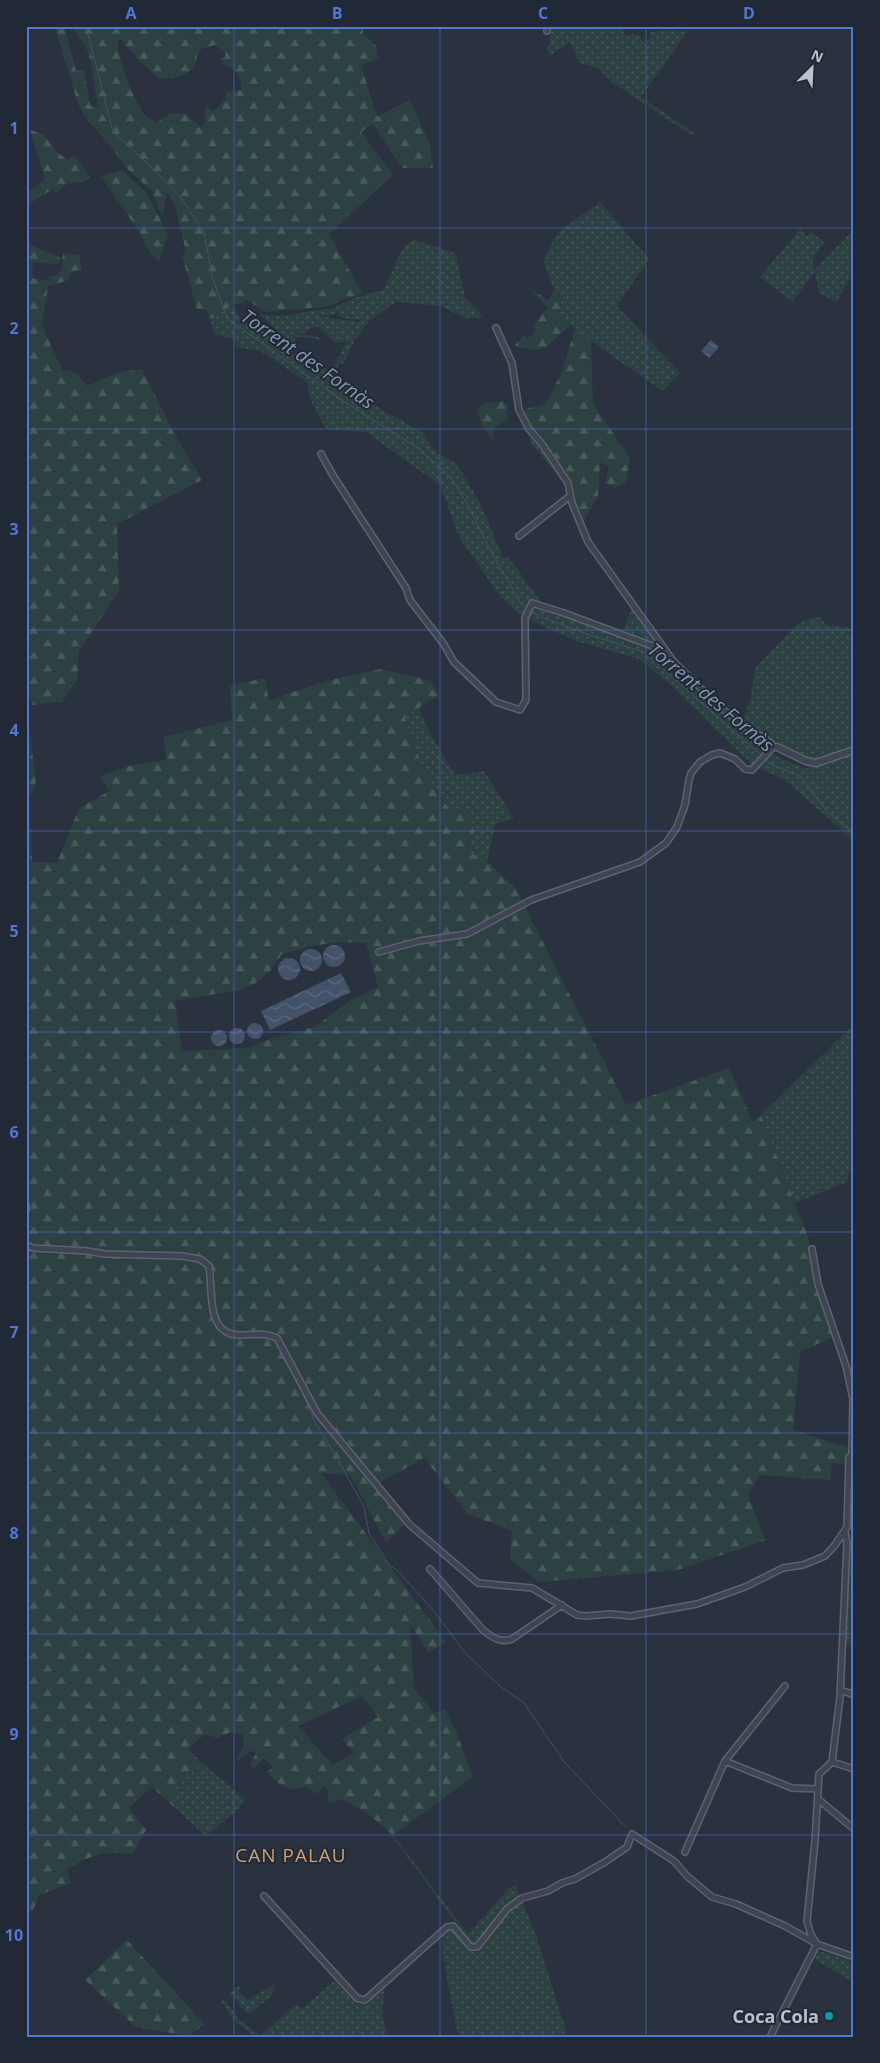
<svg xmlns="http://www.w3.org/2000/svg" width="880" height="2063" viewBox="0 0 880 2063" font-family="'Open Sans',sans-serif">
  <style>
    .grass { fill: url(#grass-dots); fill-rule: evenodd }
    .forest { fill: url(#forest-firs); fill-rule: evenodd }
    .water { fill: url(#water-waves) }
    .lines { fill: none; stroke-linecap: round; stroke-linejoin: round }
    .stream { stroke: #435169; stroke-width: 1 }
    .minor-casing { stroke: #5c626e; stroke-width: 8 }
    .tertiary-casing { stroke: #5c626e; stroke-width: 9 }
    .minor { stroke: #3e4450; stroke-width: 5 }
    .tertiary { stroke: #3e4450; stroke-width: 6 }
    .grid { fill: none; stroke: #5476d3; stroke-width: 1; stroke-opacity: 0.55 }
    .culture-dot { fill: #0f9aa8; stroke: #222936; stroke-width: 2 }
    .labels { text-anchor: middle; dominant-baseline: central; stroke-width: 4; stroke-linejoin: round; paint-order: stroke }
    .poi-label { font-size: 18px; font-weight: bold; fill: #bbc0ca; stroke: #222936; text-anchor: end }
    .water-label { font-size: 19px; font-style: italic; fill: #8695ae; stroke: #222936 }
    .neighbourhood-label { font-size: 19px; letter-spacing: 1px; fill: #cc9f74; stroke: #222936 }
    .neatline { fill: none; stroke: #5476d3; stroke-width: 2 }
    .grid-label { font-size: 16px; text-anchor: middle; font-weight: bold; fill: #5476d3 }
  </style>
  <defs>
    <pattern id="grass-dots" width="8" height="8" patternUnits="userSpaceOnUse" patternTransform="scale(1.25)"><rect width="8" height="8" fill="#2d4042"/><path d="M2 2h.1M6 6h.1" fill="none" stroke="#4a5a5c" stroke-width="1.8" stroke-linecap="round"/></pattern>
    <pattern id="forest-firs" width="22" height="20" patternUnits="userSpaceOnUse" patternTransform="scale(1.25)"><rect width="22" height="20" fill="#2d4042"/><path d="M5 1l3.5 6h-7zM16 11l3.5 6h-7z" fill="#4a5a5c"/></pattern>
    <pattern id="water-waves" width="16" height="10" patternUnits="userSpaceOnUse" patternTransform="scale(1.25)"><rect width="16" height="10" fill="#435169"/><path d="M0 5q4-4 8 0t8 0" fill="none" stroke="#5c687d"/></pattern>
  </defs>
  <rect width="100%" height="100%" fill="#2a3240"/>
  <path class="grass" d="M552,26H621L625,36L634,33L636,36L639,34L643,42L651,38L650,32L669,30L687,32L641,97L694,133L691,135L612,82L598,68L580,63L570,42L551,55L547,50L550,43L549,28Z
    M600,202L649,259L617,306L680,373L663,391C628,366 589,343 559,313L561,301L559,294L554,290L543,260L558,232Z
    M800,229L807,236L811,232L824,242L815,255L812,265L815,270L852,231L854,233V276H851L837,302L819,294L815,271L793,302L760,277Z
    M414,240L453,252L456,255L465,297L483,317L464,318L441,306L396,302L370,320L355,340L343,364L340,363L335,372L357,396L422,432L438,454L455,463L462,472L481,505L503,558H509L541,602L529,601L522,617L500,596L459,537L440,485L366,432L331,430L325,427L310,399L307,382L262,352L237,347L232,338L215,335L210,319L233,305C242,328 256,331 279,333L260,314L279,316L333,308L354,298L383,290C395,273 395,251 414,240ZM319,314L328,316L337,314L343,318L360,320L358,322L319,316ZM319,327L335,343L347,341L331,372L303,355L287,353L278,346L280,344L296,346L295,337H307L322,340L318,337L282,330L305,333L311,328Z
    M527,433C541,440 559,469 565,484L533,446Z
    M532,605L658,650L664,659L663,664L685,686H692L767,751L789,762L805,768L819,767L854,754V841L785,780L752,765L670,684L639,659L576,641L527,619Z
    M632,607L660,646L623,632Z
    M820,617L826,625L850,628V634L854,635V750L816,764L805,765L769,746L742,722L750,701L755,668L795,626L805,620Z
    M419,708L430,733L455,775L484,771L514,818L495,824L487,861L482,857L466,854L474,832L470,809L452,812C429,784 414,752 405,717Z
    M854,1024V1170L848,1174L847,1182L795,1203L761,1115Z
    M854,1454V1503L850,1502L851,1457Z
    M849,1537H854V1646L846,1645Z
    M202,1763L245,1799L239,1808L206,1836L175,1808L178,1800L173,1790Z
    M387,1829L393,1835L468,1934L508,1889L516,1885L519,1897C499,1908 490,1929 474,1945L471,1944Z
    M522,1900L537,1938L568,2037H458L443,1957L442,1936L450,1930L454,1931L471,1951L476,1952L500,1918Z
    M817,1952H823L854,1962V1982L815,1960Z
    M336,1979L359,2003H363L385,1986L382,2014L388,2037H252C247,2029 240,2027 234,2021C229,2016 227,2007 221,2001L224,1998L239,2020L260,2036L297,2004L302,2009Z
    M241,1984L239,1992L247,2000L275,1984L271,1997L248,2014C241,2007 237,2000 229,1994Z"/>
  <path class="forest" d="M55,26H64L76,71L84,69L90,105L98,108L89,53L72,26H363V34L376,46L378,59L361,65L377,117L410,100L429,142L433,168H402L373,124L361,132L393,175L329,234L362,293L325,307L261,312L262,310L245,299L243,303L233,305L210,319L207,310L197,309L182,256L186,252L175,205L167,192L162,217L152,191L126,168L114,150L88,121L78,104ZM121,39L139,61L160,79C176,78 198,75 197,55L201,49L215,45L225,52V57L220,59C223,66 229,64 234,70C239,75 242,84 241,90L227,92L225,100L213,112L207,107L204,110L206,122L201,127L185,114L171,113L156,123C152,120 149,118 146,116C135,105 116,55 118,41Z
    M30,130L43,134L54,149L67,160L75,155L90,177L82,183C64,181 67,185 55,194L54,188L26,206V193L45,179Z
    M122,170L147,193L168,235L159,262L148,250L140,233L101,176Z
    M26,243L60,258L59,264L33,262L32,278L49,281V277L58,275L62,268L63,253L79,255L82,270L72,271L69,280L48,286L42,325L62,370L77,373L87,386L120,372L142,369L172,430L202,480L117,524L119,591L79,651L77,680L62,702L32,705L26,686Z
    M554,290C562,297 561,303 559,313L570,325C564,330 547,349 539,350C532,350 526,347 519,348L515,345L523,336L527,338L533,335L535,331L534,325L548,307L533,293L534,291L548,300Z
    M575,328L591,340L593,404L630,458L626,482L615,488L605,483L609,466L600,463L598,496L582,525C576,503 570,481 557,461C546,442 531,432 522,410L545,404L562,372Z
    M502,400L507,405L508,419L495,427L492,441L482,424L477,410L487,402L494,404Z
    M381,669L431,681L439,695L405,717C414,752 429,784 452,812L470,809L474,832L467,853L483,857L516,889L626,1105L729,1068L753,1122L761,1115L808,1237L817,1288L833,1337L800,1352L793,1430L848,1448L845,1464L832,1463L830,1480L759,1475L748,1496L766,1540L678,1570L539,1582L510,1559L512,1531L468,1514L424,1458L375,1485L406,1523L386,1542L350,1475L321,1473L446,1642L428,1653L410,1623L414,1688L434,1713L445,1709L455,1729L473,1777L393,1835L367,1813L343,1799L329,1803L327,1799L329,1790L324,1787L315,1794L306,1786C284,1793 283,1787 267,1772L273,1767L264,1758L254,1769L250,1765L256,1753L253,1750L238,1761L236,1760L244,1746L243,1735L231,1732L217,1738L205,1734L188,1749L202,1763L173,1790L178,1800L175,1808L152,1787L129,1808L146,1830L132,1855C108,1848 86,1857 67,1870L71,1883L39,1895L32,1913L26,1912V745L30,733L36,784L29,797L32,862L57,863L79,808L109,791L100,776L129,766L166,760L164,737L232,720L230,686L265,678L269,701C305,686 343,676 381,669ZM343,942L366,943L378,987L350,1001L314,1027L272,1038L249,1048L182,1051L175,1001L239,990L256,983L270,971L282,954L310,946ZM362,1696L378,1717L342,1739L354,1753L333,1765L298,1726Z
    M127,1940L200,2019L205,2024L188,2036L136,2027L85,1980Z"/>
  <path class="water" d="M711,340L719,347L709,358L701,351Z
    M323 956a11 11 0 1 1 22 0a11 11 0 1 1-22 0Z
    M300 960a11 11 0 1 1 22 0a11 11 0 1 1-22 0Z
    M278 969a11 11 0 1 1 22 0a11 11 0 1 1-22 0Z
    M341,973L351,992L270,1030L261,1011Z
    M247 1031a8 8 0 1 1 16 0a8 8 0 1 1-16 0Z
    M229 1036a8 8 0 1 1 16 0a8 8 0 1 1-16 0Z
    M211 1038a8 8 0 1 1 16 0a8 8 0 1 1-16 0Z"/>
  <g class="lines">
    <path class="stream" d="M86,26L113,132L142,158L181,198L204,232L212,276L227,318L340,399L418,448L450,476L468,505L489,548L521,604L526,607
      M531,611L544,618L587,634L644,652L763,757
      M766,760L770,764L800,776L827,811L854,834
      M296,1379L316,1424L336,1456L364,1507L369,1533L390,1566L397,1570L433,1610L466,1654L500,1686L524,1703L565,1763L626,1827"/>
    <defs>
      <path id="minor" d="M547,31V26
        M321,454L334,477L406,588L410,600L443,643L454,662L496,702L520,710L526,700L525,618L532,603L564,613L666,651
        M519,536L570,496
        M379,952L419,941L467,934L531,900L640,862L666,843L677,827L685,805L689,780L691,773L700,762L712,755L720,753L735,759L745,769L752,770L773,747L771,743L741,724L719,706L674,662L588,542L572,503L568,483L542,444L529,429L519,410L512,363L496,328
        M26,1205V1210
        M26,1245L33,1248L87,1251L105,1254L182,1256L200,1259L209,1266C213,1288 205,1335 239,1335C252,1335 265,1332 277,1338L317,1413L410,1525L478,1583L532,1588L577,1615L586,1616L610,1614L631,1616L697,1604L745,1587L783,1568L803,1565L825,1556L835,1545L847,1527L849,1458L854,1451
        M812,1249L818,1284L846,1366L853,1399L852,1453
        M430,1569L483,1630C493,1638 500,1643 512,1639L562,1605
        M785,1686L725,1761L792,1788L818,1789
        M841,1690L854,1695
        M832,1762L854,1769
        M818,1799L854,1829
        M685,1852L725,1761
        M264,1896L357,1998L365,2000L447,1927L453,1926L469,1945L471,1947H477L507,1909L522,1898L548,1891L562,1883L575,1879L605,1862L627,1847L632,1834L674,1861L687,1876L712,1897L736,1904L785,1926L817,1944L854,1957
        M816,1942L811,1935L807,1921L815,1841L819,1774L832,1762L840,1697L847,1543L845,1532
        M770,2037L817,1944"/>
      <path id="tertiary" d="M773,747H777L806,761L816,763L854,750"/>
    </defs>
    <use href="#minor" class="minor-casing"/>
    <use href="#tertiary" class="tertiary-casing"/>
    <use href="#minor" class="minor"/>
    <use href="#tertiary" class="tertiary"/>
  </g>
  <path class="grid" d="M234,26V2037M440,26V2037M646,26V2037M26,228H854M26,429H854M26,630H854M26,831H854M26,1032H854M26,1232H854M26,1433H854M26,1634H854M26,1835H854"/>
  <circle class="culture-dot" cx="829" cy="2016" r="5"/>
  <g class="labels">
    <g class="poi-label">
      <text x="819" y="2016">Coca Cola</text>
    </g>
    <g class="water-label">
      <text transform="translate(308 359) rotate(35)">Torrent des Fornàs</text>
      <text transform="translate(711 697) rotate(40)">Torrent des Fornàs</text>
    </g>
    <g class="neighbourhood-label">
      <text x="291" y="1855">CAN PALAU</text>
    </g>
  </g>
  <rect width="880" height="2063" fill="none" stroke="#222936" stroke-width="55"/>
  <g transform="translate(812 68) rotate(24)" stroke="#222936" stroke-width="4" paint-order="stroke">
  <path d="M0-4L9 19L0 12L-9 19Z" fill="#bbc0ca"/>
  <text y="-8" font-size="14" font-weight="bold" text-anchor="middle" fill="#bbc0ca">N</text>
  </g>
  <rect x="28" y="28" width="824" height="2008" class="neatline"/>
  <g class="grid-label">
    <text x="131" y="19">A</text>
    <text x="337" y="19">B</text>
    <text x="543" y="19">C</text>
    <text x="749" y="19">D</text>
    <text x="14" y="134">1</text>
    <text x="14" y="334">2</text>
    <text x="14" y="535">3</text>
    <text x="14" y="736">4</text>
    <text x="14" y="937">5</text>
    <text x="14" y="1138">6</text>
    <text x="14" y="1338">7</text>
    <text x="14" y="1539">8</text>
    <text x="14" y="1740">9</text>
    <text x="14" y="1941">10</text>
  </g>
</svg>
